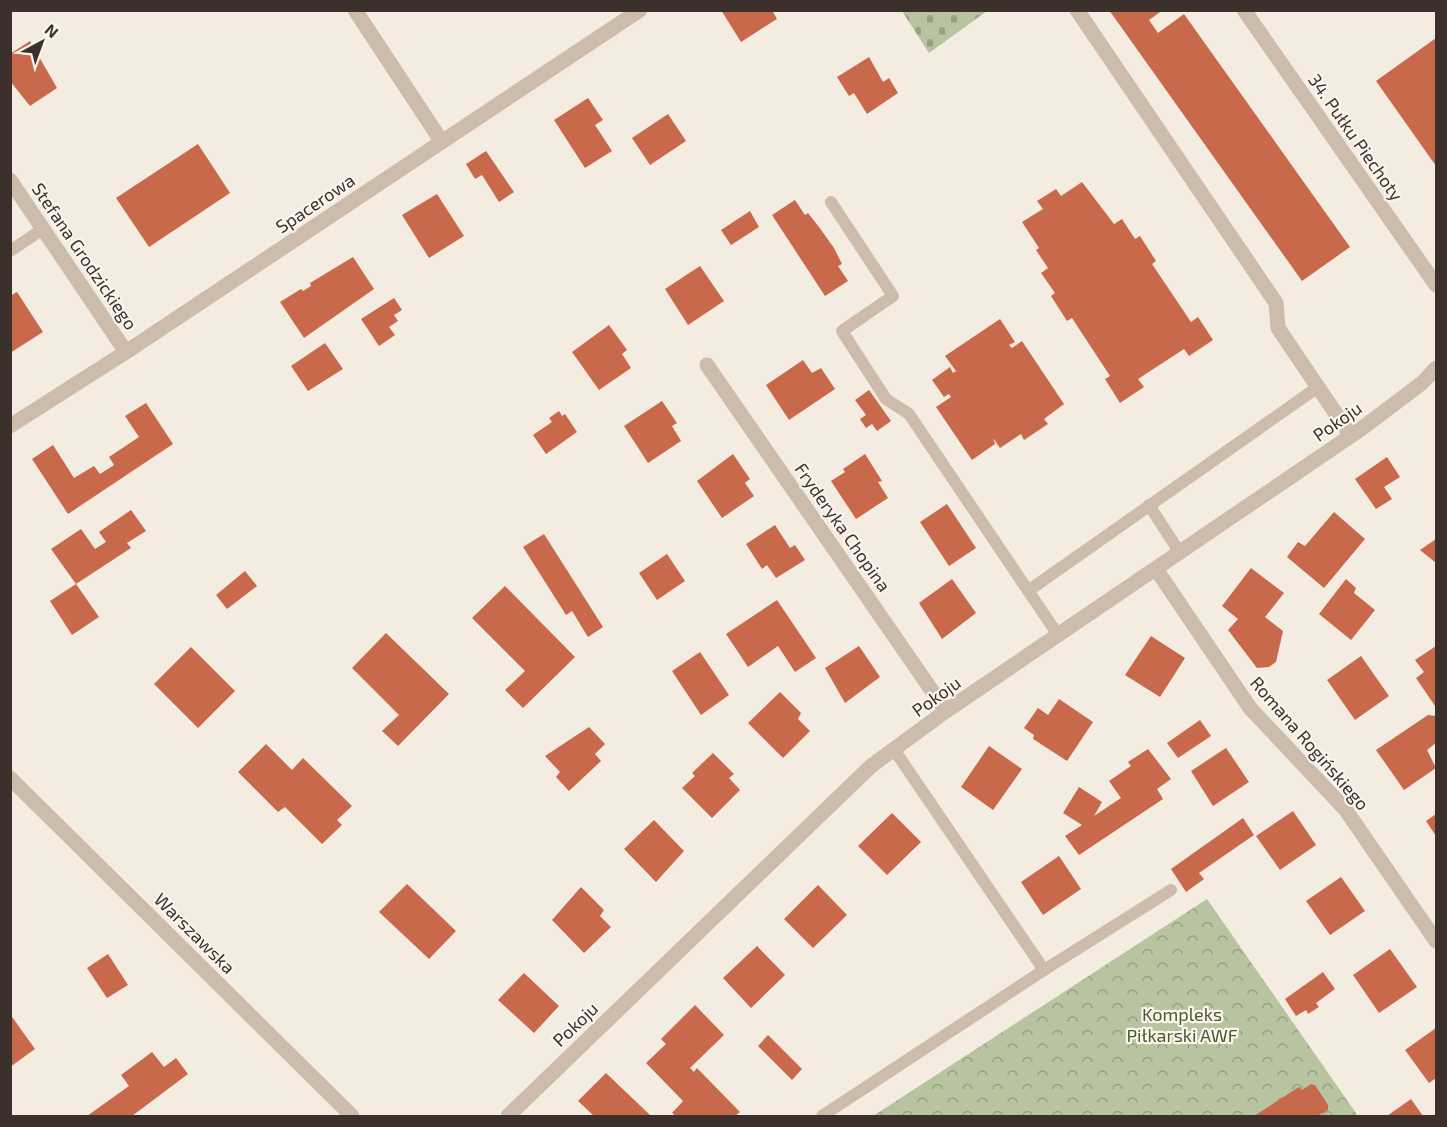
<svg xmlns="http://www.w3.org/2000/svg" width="1447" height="1127" viewBox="0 0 1447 1127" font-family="'Exo 2',sans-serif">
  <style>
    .forest { fill: url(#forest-crowns) }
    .cemetery { fill: url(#cemetery-stones) }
    .building { fill: #c8694b }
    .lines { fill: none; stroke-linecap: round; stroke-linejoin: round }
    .service { stroke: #cdbbac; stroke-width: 12 }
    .minor { stroke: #cdbbac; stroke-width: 15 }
    .tertiary { stroke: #cdbbac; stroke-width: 15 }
    .labels { text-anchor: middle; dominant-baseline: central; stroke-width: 4.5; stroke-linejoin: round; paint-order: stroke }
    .street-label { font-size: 18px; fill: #3b302b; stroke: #fbf5ee }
    .park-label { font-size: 18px; fill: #4a5a2e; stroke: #fbf5ee }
  </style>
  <defs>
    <pattern id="forest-crowns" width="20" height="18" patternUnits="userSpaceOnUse" patternTransform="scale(1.5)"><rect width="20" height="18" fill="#b8c4a0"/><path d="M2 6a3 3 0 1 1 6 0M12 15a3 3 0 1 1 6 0" fill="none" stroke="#97a083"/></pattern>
    <pattern id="cemetery-stones" width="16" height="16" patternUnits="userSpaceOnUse" patternTransform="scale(1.5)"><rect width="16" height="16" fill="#b8c4a0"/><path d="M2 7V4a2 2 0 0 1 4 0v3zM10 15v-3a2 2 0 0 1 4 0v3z" fill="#97a083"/></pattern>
  </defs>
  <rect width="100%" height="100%" fill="#f4ebe1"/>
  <path class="forest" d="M1207,899L1358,1116H873Z"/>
  <path class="cemetery" d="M902,11H987L929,53Z"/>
  <path class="building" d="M721,10H772L777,19L741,42Z
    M1109,10H1163L1149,20L1158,33L1184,14L1350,247L1302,281Z
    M1436,38V166L1376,81Z
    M30,41L57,88L30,106L10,81V54Z
    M869,57L883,82L889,78L898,93L867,114L854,93L849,96L837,77Z
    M588,98L603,120L595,125L612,151L585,168L554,120Z
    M668,114L686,141L650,165L632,138Z
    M198,144L230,193L149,247L116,198Z
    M486,151L514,192L499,202L482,175L475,179L466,164Z
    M1082,182L1114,224L1122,219L1135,239L1140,236L1156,261L1152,264L1191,322L1198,317L1213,340L1189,356L1184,349L1138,379L1144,387L1120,403L1105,379L1110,376L1072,318L1067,321L1051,296L1055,293L1041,273L1048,268L1036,250L1039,248L1022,222L1043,209L1037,201L1056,189L1061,196Z
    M437,194L464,236L429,258L402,215Z
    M795,200L805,215L808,213L819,227L834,248L842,264L838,266L848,281L825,296L772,215Z
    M750,211L759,227L731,245L721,230Z
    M353,257L374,289L304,338L280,302L301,289L303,291L311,286L310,283Z
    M700,266L724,301L688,325L665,289Z
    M17,292L43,332L10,353V296Z
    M394,298L402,310L394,315L398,321L389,327L395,335L379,346L361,319Z
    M1000,319L1015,342L1009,345L1012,348L1022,341L1064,404L1044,419L1048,424L1024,440L1021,434L1000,448L993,438L995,444L972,460L936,407L951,397L949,394L944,397L932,380L950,367L953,373L956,371L945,356Z
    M609,325L627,350L622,354L631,368L599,390L572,352Z
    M325,343L343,369L308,391L291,366Z
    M803,360L812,373L821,368L835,389L789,420L766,385Z
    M869,390L891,421L877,431L872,424L866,428L860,419L866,415L855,400Z
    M662,401L677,423L672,426L681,441L648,463L624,426Z
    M146,403L173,444L68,514L32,459L53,445L74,478L94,466L100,474L114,465L109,457L139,437L125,416Z
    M559,411L562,416L565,414L577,432L546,454L533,435L552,422L549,418Z
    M733,454L750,479L745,483L754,496L722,518L697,481Z
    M865,454L882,481L878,482L888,498L856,519L831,481L845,472L843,469Z
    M1387,457L1400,477L1384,487L1392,499L1376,509L1355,479Z
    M947,504L976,548L949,566L920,522Z
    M131,510L146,531L127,543L131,548L76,584L99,617L72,635L50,601L76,584L51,549L81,529L95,549L106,542L99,532Z
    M1334,512L1365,539L1324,588L1287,557L1298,542L1305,546Z
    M775,525L790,548L795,545L805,560L776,578L767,565L762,569L746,544Z
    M544,534L603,627L588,637L572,611L566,615L523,547Z
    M1436,539V563L1420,550Z
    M667,554L685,581L657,600L639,573Z
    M1251,568L1284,593L1265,617L1283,631L1276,662L1269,667L1257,668L1228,630L1238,619L1222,606Z
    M245,571L257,586L227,609L216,595Z
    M952,579L976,613L942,639L919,603Z
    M1346,579L1356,588L1354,593L1375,610L1351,640L1319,614Z
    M505,586L575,657L523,708L505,690L525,671L472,618Z
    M777,600L816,658L795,672L778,646L748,667L726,634Z
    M386,633L449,694L398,746L382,731L399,715L352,668Z
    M1151,636L1185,658L1160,697L1125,675Z
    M859,646L880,677L845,703L825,668Z
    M1436,646V705L1435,706L1416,678L1424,672L1415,660Z
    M191,647L235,691L198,728L154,684Z
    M700,652L729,695L701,715L672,671Z
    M1361,656L1389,696L1355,720L1327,680Z
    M780,692L801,713L798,719L810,731L783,758L748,723Z
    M1059,699L1093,722L1067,761L1033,739L1034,735L1024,728L1038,708L1048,715Z
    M1428,715L1436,716V743L1427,750L1436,768L1404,790L1376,750Z
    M1200,720L1211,736L1178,758L1167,743Z
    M589,727L605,744L595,754L601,761L569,791L556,777L560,772L545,756Z
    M266,744L292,770L303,758L352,806L337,820L342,825L322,844L285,807L278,812L238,772Z
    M989,746L1022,769L993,810L961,787Z
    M1226,748L1249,782L1213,806L1191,771Z
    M1148,749L1171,779L1157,789L1163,799L1079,855L1065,836L1082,825L1063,813L1079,787L1102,802L1094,816L1121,798L1109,781L1131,766L1128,762Z
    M713,753L734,774L729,778L740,790L712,818L682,788L695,776L692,773Z
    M1293,811L1316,845L1280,870L1256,836Z
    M892,813L921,842L887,875L858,846Z
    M1436,814V836L1426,821Z
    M1243,818L1254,835L1199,873L1204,879L1186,892L1171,869Z
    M654,820L684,851L656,882L624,849Z
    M1059,856L1081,889L1043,915L1021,882Z
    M1341,877L1365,911L1330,935L1306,901Z
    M407,884L456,931L429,959L379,912Z
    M818,885L847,915L813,948L784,919Z
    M581,887L604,910L600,916L611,927L584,953L552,920Z
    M757,946L785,975L751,1008L723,978Z
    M1390,949L1417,987L1379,1013L1353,975Z
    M108,954L128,985L107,998L87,968Z
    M1323,972L1335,989L1316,1003L1319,1007L1308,1014L1306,1010L1296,1016L1285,999Z
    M524,973L559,1006L534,1033L498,1000Z
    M695,1005L724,1035L690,1068L694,1072L697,1068L740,1112L735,1116H676L672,1113L683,1101L646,1063L666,1044L661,1039Z
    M10,1014L35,1049L10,1067Z
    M1436,1028V1078L1429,1083L1405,1050Z
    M768,1035L802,1069L792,1080L758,1046Z
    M152,1052L164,1067L176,1058L188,1074L132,1116H87L129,1086L121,1075Z
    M606,1073L651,1116H594L578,1101Z
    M1311,1084L1315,1085L1328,1105V1110L1317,1116H1254L1299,1087L1302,1090Z
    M1411,1099L1423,1116H1387Z"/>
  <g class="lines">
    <path class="service" d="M831,202L893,296L842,331L886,399L909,414L1058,635
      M10,251L43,229
      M1149,505L1180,553
      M1028,591L1318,387
      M895,751L1044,970L1171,890
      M822,1116L1044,970"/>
    <path class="minor" d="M355,10L442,142
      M1077,10L1276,303L1278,328L1351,436
      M1244,10L1436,285
      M10,180L126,352
      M707,365L946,711
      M10,426L126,352L640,10
      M1156,569L1250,708L1345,809L1436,941
      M508,1116L871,766L946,711L1361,429L1422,383L1436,368"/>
    <path class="tertiary" d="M10,778L352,1116"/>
  </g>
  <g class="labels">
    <g class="street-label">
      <text transform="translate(1356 137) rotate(55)">34. Pułku Piechoty</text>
      <text transform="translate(315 203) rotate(-34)">Spacerowa</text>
      <text transform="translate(85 256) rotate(56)">Stefana Grodzickiego</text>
      <text transform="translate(1337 421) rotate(-35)">Pokoju</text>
      <text transform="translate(843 527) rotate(55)">Fryderyka Chopina</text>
      <text transform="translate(936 696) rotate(-36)">Pokoju</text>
      <text transform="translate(1310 743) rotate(49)">Romana Rogińskiego</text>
      <text transform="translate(195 933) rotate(45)">Warszawska</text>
      <text transform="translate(575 1024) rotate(-44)">Pokoju</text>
    </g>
    <g class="park-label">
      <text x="1182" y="1014">Kompleks<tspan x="1182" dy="21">Piłkarski AWF</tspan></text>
    </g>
  </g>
  <rect width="1447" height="1127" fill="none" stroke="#3b302b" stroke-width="24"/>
  <g transform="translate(42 42) rotate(41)" stroke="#fbf5ee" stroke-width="4.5" paint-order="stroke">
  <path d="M0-4.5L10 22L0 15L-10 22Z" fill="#3b302b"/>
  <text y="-9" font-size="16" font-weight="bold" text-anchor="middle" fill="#3b302b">N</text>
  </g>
</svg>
